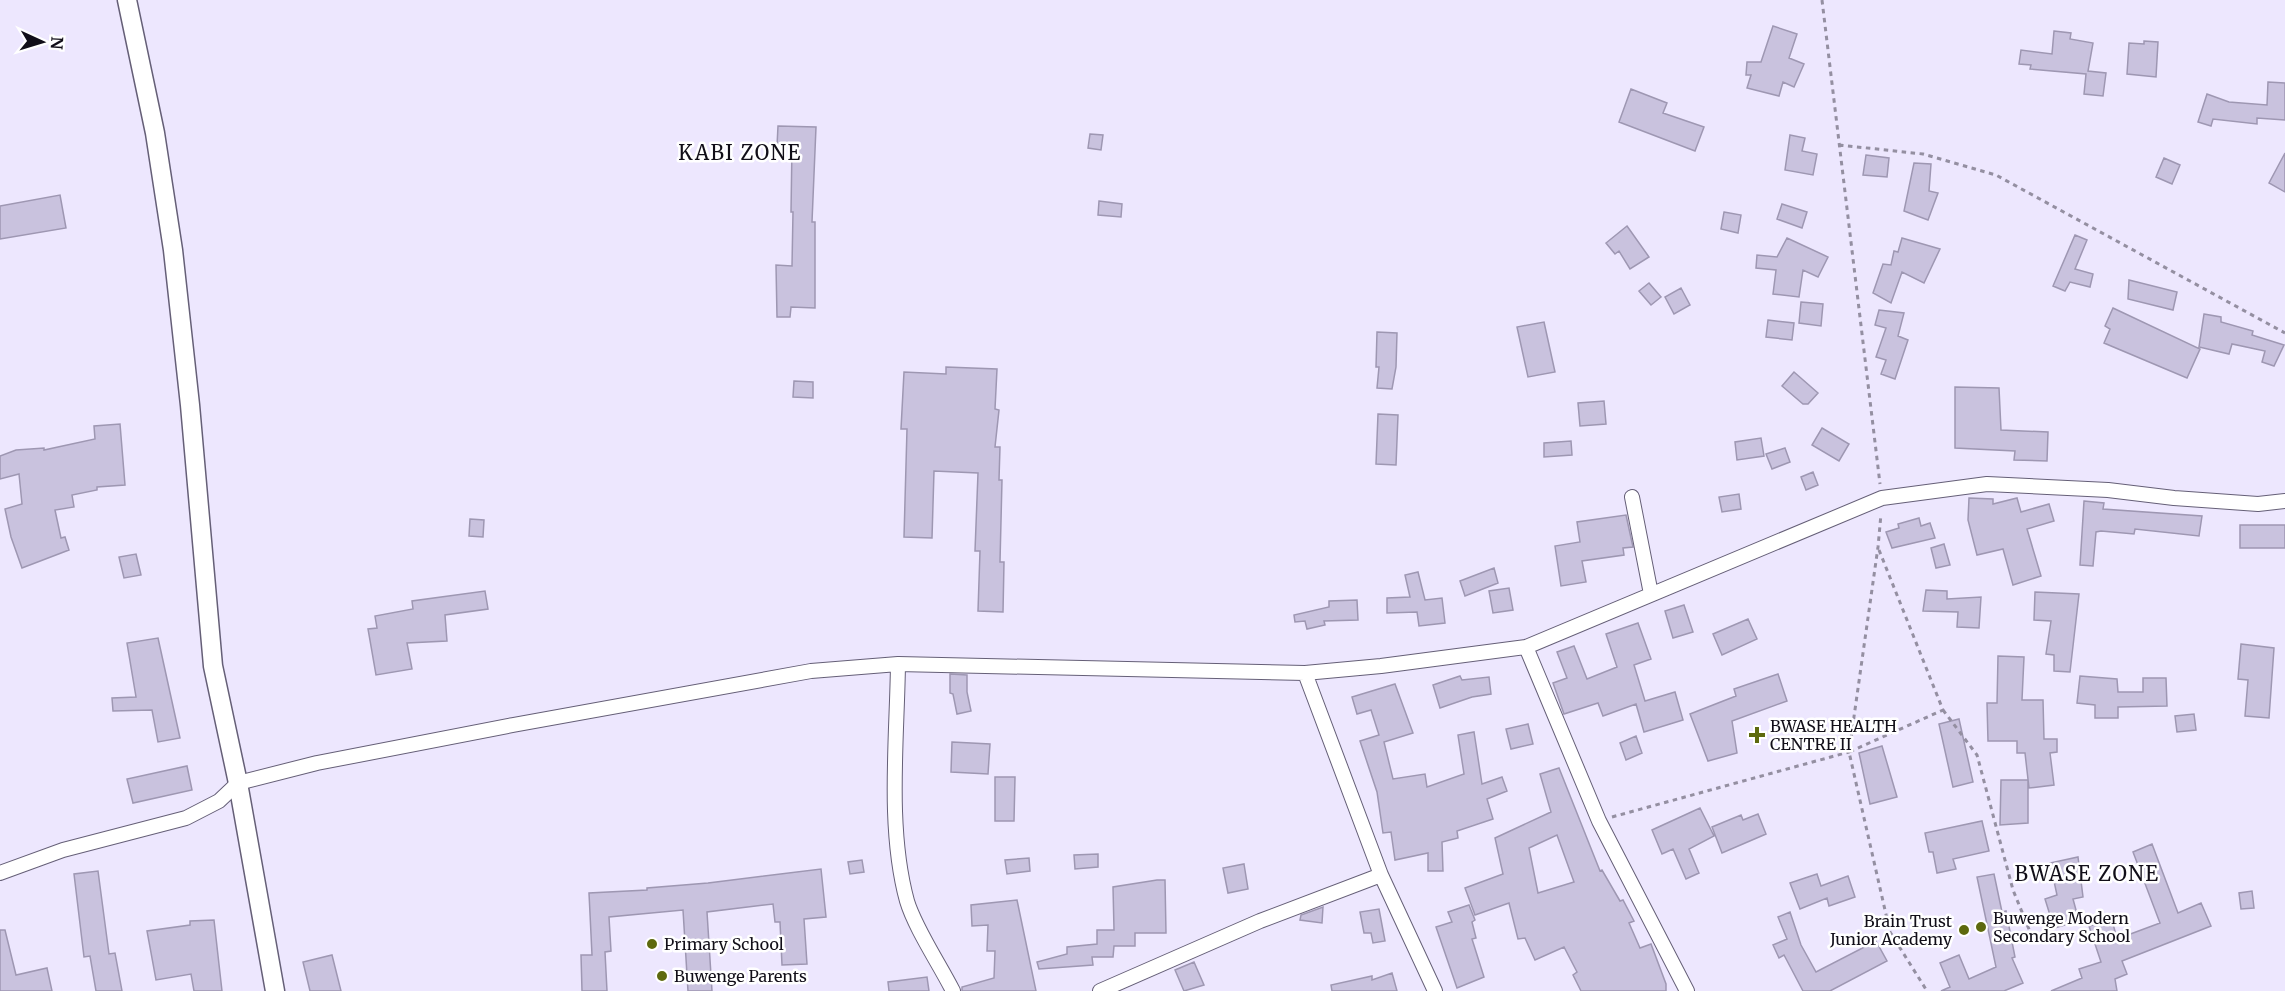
<svg xmlns="http://www.w3.org/2000/svg" width="2285" height="991" font-family="Merriweather,serif">
<style>
.building{fill:#c9c2de;stroke:#9e97b2;stroke-width:1.5;fill-rule:evenodd}
.lines{fill:none;stroke-linecap:round;stroke-linejoin:round}
.street-casing{stroke:#655f77;stroke-width:16}
.secondary-casing{stroke:#655f77;stroke-width:21}
.path{stroke:#948fa1;stroke-width:3;stroke-dasharray:4.5 4.5;stroke-linecap:butt}
.street{stroke:#fff;stroke-width:14}
.secondary{stroke:#fff;stroke-width:18}
.poi-dot{fill:#5d690e;stroke:#fff;stroke-width:2}
.labels{text-anchor:middle;stroke-width:5;stroke-linejoin:round;paint-order:stroke}
.poi-label{font-size:16px;fill:#110e18;stroke:#fff;text-anchor:start}
.quarter-label{font-size:20px;letter-spacing:1.5px;fill:#110e18;stroke:#fff}
</style>
<rect width="100%" height="100%" fill="#ede7fe"/>
<path class="building" d="M 1773,26 L 1797,34 L 1789,58 L 1804,64 L 1794,87 L 1783,82 L 1779,96 L 1747,88 L 1751,75 L 1746,75 L 1747,62 L 1761,62 Z
M 2054,31 L 2071,33 L 2070,39 L 2093,43 L 2088,71 L 2106,73 L 2103,96 L 2084,94 L 2086,74 L 2030,69 L 2031,65 L 2019,64 L 2021,50 L 2052,54 Z
M 2144,41 L 2158,42 L 2156,77 L 2127,74 L 2129,43 L 2144,44 Z
M 2268,82 L 2285,83 L 2285,120 L 2257,118 L 2257,124 L 2213,119 L 2211,126 L 2198,122 L 2207,94 L 2229,102 L 2267,105 Z
M 1631,89 L 1667,103 L 1663,113 L 1704,127 L 1695,151 L 1619,122 Z
M 778,126 L 816,127 L 812,222 L 815,222 L 815,308 L 791,307 L 790,317 L 777,317 L 776,265 L 792,266 L 793,212 L 791,212 L 792,146 L 777,146 Z
M 1090,134 L 1103,135 L 1101,150 L 1088,148 Z
M 1790,135 L 1805,138 L 1802,151 L 1817,154 L 1813,175 L 1785,170 Z
M 2285,153 L 2285,192 L 2269,183 Z
M 1866,155 L 1889,158 L 1887,177 L 1863,175 Z
M 2164,158 L 2180,165 L 2172,184 L 2156,177 Z
M 1914,163 L 1931,164 L 1929,191 L 1938,193 L 1928,220 L 1904,211 Z
M 60,195 L 66,228 L 0,239 L 0,206 Z
M 1099,201 L 1122,204 L 1121,217 L 1098,215 Z
M 1782,204 L 1807,212 L 1802,228 L 1777,219 Z
M 1724,212 L 1741,215 L 1738,233 L 1721,229 Z
M 1627,226 L 1649,257 L 1630,269 L 1619,251 L 1615,254 L 1606,243 Z
M 2075,235 L 2087,240 L 2075,269 L 2093,274 L 2090,287 L 2070,282 L 2065,291 L 2053,286 Z
M 1787,238 L 1828,257 L 1818,277 L 1803,270 L 1799,297 L 1773,294 L 1776,270 L 1756,268 L 1757,255 L 1777,257 Z
M 1902,238 L 1940,249 L 1924,283 L 1902,272 L 1891,303 L 1873,293 L 1883,264 L 1891,265 L 1894,251 L 1898,252 Z
M 2129,280 L 2177,292 L 2173,310 L 2128,299 Z
M 1649,283 L 1661,297 L 1651,305 L 1639,291 Z
M 1681,288 L 1690,305 L 1674,314 L 1665,297 Z
M 1801,302 L 1823,304 L 1821,326 L 1799,323 Z
M 2113,308 L 2200,349 L 2187,378 L 2104,343 L 2110,329 L 2105,326 Z
M 1879,310 L 1904,313 L 1898,336 L 1908,340 L 1895,379 L 1881,374 L 1886,360 L 1876,357 L 1886,328 L 1875,325 Z
M 2204,314 L 2221,317 L 2221,322 L 2253,331 L 2252,335 L 2284,345 L 2274,366 L 2262,362 L 2265,351 L 2232,344 L 2229,354 L 2199,347 Z
M 1768,320 L 1794,323 L 1792,340 L 1766,337 Z
M 1544,322 L 1555,372 L 1528,377 L 1517,327 Z
M 1377,332 L 1397,333 L 1396,367 L 1392,389 L 1377,388 L 1379,367 L 1376,367 Z
M 946,367 L 997,369 L 995,409 L 999,410 L 995,447 L 1000,447 L 999,480 L 1002,480 L 1000,562 L 1004,562 L 1003,612 L 978,611 L 980,551 L 975,551 L 978,473 L 934,471 L 932,538 L 904,537 L 907,429 L 901,429 L 904,372 L 946,374 Z
M 1794,372 L 1818,393 L 1808,404 L 1803,404 L 1782,386 Z
M 794,381 L 813,382 L 813,398 L 793,397 Z
M 1955,387 L 1999,388 L 2001,430 L 2048,432 L 2047,461 L 2014,460 L 2015,451 L 1955,448 Z
M 1604,401 L 1606,424 L 1580,426 L 1578,403 Z
M 1378,414 L 1398,415 L 1396,465 L 1376,464 Z
M 120,424 L 125,485 L 97,487 L 97,490 L 72,495 L 74,507 L 55,510 L 61,538 L 65,537 L 69,550 L 22,568 L 11,537 L 5,509 L 22,504 L 19,474 L 0,479 L 0,456 L 16,450 L 44,448 L 44,450 L 95,439 L 94,426 Z
M 1822,428 L 1849,444 L 1839,461 L 1812,445 Z
M 1761,438 L 1764,456 L 1737,460 L 1735,442 Z
M 1571,441 L 1572,455 L 1544,457 L 1544,443 Z
M 1785,448 L 1790,462 L 1772,469 L 1766,454 Z
M 1813,472 L 1818,485 L 1806,490 L 1801,477 Z
M 1739,494 L 1741,509 L 1722,512 L 1719,497 Z
M 1969,498 L 1993,499 L 1993,504 L 2017,498 L 2021,512 L 2049,504 L 2054,521 L 2027,529 L 2041,576 L 2013,585 L 2003,549 L 1977,555 L 1968,520 Z
M 2084,501 L 2104,503 L 2103,509 L 2202,516 L 2199,536 L 2135,529 L 2134,534 L 2101,531 L 2096,532 L 2093,566 L 2080,565 Z
M 1626,515 L 1633,547 L 1623,548 L 1624,555 L 1582,561 L 1586,582 L 1561,586 L 1555,546 L 1580,542 L 1577,522 Z
M 1919,518 L 1921,526 L 1930,523 L 1935,538 L 1892,548 L 1886,532 L 1899,528 L 1898,524 Z
M 470,519 L 484,520 L 483,537 L 469,536 Z
M 2240,525 L 2285,525 L 2285,548 L 2240,548 Z
M 1944,544 L 1950,565 L 1936,568 L 1931,548 Z
M 136,554 L 141,575 L 124,578 L 119,557 Z
M 1494,568 L 1498,583 L 1465,596 L 1460,581 Z
M 1418,572 L 1425,600 L 1442,598 L 1445,623 L 1419,626 L 1417,612 L 1387,613 L 1387,598 L 1410,597 L 1405,575 Z
M 1509,588 L 1513,610 L 1493,613 L 1489,591 Z
M 1926,590 L 1947,591 L 1947,599 L 1981,597 L 1979,628 L 1957,627 L 1958,612 L 1923,611 Z
M 485,591 L 488,609 L 445,615 L 447,641 L 407,643 L 412,669 L 376,675 L 368,629 L 377,628 L 375,616 L 413,609 L 412,601 Z
M 2035,592 L 2079,594 L 2070,672 L 2054,671 L 2054,655 L 2046,654 L 2051,621 L 2034,620 Z
M 1357,600 L 1358,620 L 1324,621 L 1325,625 L 1307,629 L 1305,621 L 1295,622 L 1294,615 L 1329,607 L 1329,601 Z
M 1684,605 L 1693,632 L 1673,638 L 1665,611 Z
M 1748,619 L 1757,639 L 1722,655 L 1713,634 Z
M 1638,623 L 1651,659 L 1634,665 L 1645,701 L 1675,692 L 1683,720 L 1644,732 L 1636,704 L 1603,716 L 1598,703 L 1564,714 L 1553,683 L 1567,678 L 1557,652 L 1574,646 L 1587,679 L 1617,667 L 1606,634 Z
M 158,638 L 180,738 L 158,742 L 152,710 L 113,711 L 112,698 L 136,697 L 127,643 Z
M 2241,644 L 2274,648 L 2269,718 L 2245,716 L 2248,680 L 2238,679 Z
M 1998,656 L 2024,657 L 2022,700 L 2043,700 L 2044,739 L 2057,739 L 2057,752 L 2050,753 L 2054,785 L 2029,788 L 2025,753 L 2017,753 L 2017,741 L 1988,741 L 1987,703 L 1997,703 Z
M 950,674 L 967,675 L 967,692 L 971,711 L 957,714 L 953,694 L 950,693 Z
M 1778,674 L 1787,701 L 1732,721 L 1737,753 L 1708,761 L 1690,714 L 1736,696 L 1734,689 Z
M 1460,676 L 1462,680 L 1489,677 L 1491,694 L 1472,697 L 1440,708 L 1433,685 Z
M 2080,676 L 2117,679 L 2118,692 L 2143,692 L 2143,678 L 2166,678 L 2167,706 L 2118,707 L 2118,718 L 2095,718 L 2095,705 L 2077,703 Z
M 1395,684 L 1413,733 L 1384,742 L 1393,779 L 1425,774 L 1427,787 L 1464,774 L 1458,735 L 1474,732 L 1482,784 L 1502,777 L 1507,791 L 1487,799 L 1493,819 L 1457,831 L 1458,838 L 1442,842 L 1443,871 L 1428,871 L 1428,853 L 1395,860 L 1391,832 L 1383,833 L 1377,792 L 1360,741 L 1379,735 L 1371,710 L 1357,714 L 1352,697 Z
M 2194,714 L 2196,730 L 2177,732 L 2175,716 Z
M 1959,719 L 1973,782 L 1953,787 L 1939,724 Z
M 1528,724 L 1533,744 L 1511,749 L 1506,729 Z
M 1636,736 L 1642,753 L 1626,760 L 1620,743 Z
M 952,742 L 990,744 L 988,774 L 951,772 Z
M 1882,746 L 1897,797 L 1870,804 L 1859,753 Z
M 187,766 L 192,790 L 133,803 L 127,779 Z
M 1559,768 L 1600,871 L 1602,870 L 1620,901 L 1623,900 L 1634,921 L 1629,923 L 1640,948 L 1651,944 L 1666,984 L 1666,991 L 1581,991 L 1573,975 L 1577,972 L 1564,947 L 1535,960 L 1525,938 L 1518,939 L 1509,903 L 1475,915 L 1465,888 L 1503,874 L 1495,838 L 1551,812 L 1540,774 ZM 1557,835 L 1574,882 L 1538,893 L 1529,848 Z
M 995,777 L 1015,777 L 1014,821 L 995,821 Z
M 2001,780 L 2028,780 L 2028,823 L 2000,825 Z
M 1700,808 L 1714,836 L 1689,849 L 1699,873 L 1686,879 L 1673,849 L 1662,854 L 1652,830 Z
M 1758,814 L 1766,834 L 1722,853 L 1712,827 L 1741,815 L 1743,820 Z
M 1982,821 L 1989,851 L 1953,859 L 1956,869 L 1937,873 L 1933,852 L 1929,852 L 1925,833 Z
M 2152,844 L 2178,913 L 2201,903 L 2211,926 L 2122,961 L 2127,974 L 2115,979 L 2117,991 L 2051,991 L 2082,978 L 2079,969 L 2101,962 L 2089,926 L 2112,920 L 2117,939 L 2160,923 L 2133,852 Z
M 1098,854 L 1098,867 L 1075,869 L 1074,855 Z
M 2078,857 L 2083,897 L 2073,899 L 2079,921 L 2054,928 L 2045,899 L 2057,895 L 2050,863 Z
M 1029,858 L 1030,871 L 1007,874 L 1005,860 Z
M 862,860 L 864,872 L 850,874 L 848,862 Z
M 1244,864 L 1248,889 L 1228,893 L 1223,868 Z
M 821,869 L 826,917 L 804,919 L 807,964 L 782,965 L 780,922 L 775,922 L 773,904 L 707,912 L 712,991 L 688,991 L 683,910 L 609,917 L 611,951 L 605,952 L 607,991 L 582,991 L 581,955 L 592,955 L 589,893 L 647,890 L 647,888 L 708,883 Z
M 98,871 L 109,954 L 115,953 L 122,991 L 96,991 L 90,956 L 84,957 L 74,874 Z
M 1817,874 L 1821,886 L 1848,876 L 1855,897 L 1829,906 L 1827,898 L 1800,909 L 1790,883 Z
M 1994,874 L 2002,912 L 2006,911 L 2015,957 L 2012,958 L 2023,983 L 2004,991 L 1941,991 L 1950,987 L 1940,963 L 1959,955 L 1969,979 L 1996,967 L 1977,877 Z
M 1157,880 L 1165,880 L 1166,933 L 1135,933 L 1135,946 L 1114,946 L 1113,957 L 1092,957 L 1093,965 L 1039,969 L 1037,962 L 1067,954 L 1067,947 L 1097,944 L 1097,930 L 1114,930 L 1113,887 Z
M 2252,891 L 2254,908 L 2241,909 L 2239,893 Z
M 1017,900 L 1036,991 L 962,991 L 962,987 L 994,978 L 995,951 L 987,951 L 988,925 L 972,926 L 971,905 Z
M 1469,905 L 1475,920 L 1472,922 L 1476,938 L 1472,939 L 1484,977 L 1457,988 L 1436,927 L 1452,922 L 1448,912 Z
M 1323,907 L 1322,923 L 1300,920 L 1301,915 Z
M 1379,909 L 1385,941 L 1373,943 L 1371,933 L 1364,933 L 1360,912 Z
M 1790,912 L 1801,945 L 1816,972 L 1876,941 L 1887,961 L 1830,991 L 1803,991 L 1784,955 L 1779,958 L 1773,945 L 1787,939 L 1778,917 Z
M 214,920 L 222,991 L 194,991 L 191,974 L 156,980 L 147,931 L 190,925 L 190,921 Z
M 0,930 L 5,930 L 16,975 L 47,968 L 52,991 L 0,991 Z
M 332,955 L 341,991 L 310,991 L 303,962 Z
M 1194,962 L 1204,985 L 1184,991 L 1175,970 Z
M 1392,973 L 1397,991 L 1332,991 L 1331,985 L 1372,976 L 1372,980 Z
M 927,977 L 929,991 L 889,991 L 888,982 Z"/>
<g class="lines">
<g class="street-casing">
<path id="street" d="M 1632,497 L 1651,594
M 1526,647 L 1599,821 L 1687,991
M 898,664 C 897,740 887,828 907,901 C 915,928 940,965 953,991
M 1305,673 L 1381,875 L 1435,991
M 0,873 L 63,850 L 186,818 L 219,801 L 238,783 L 317,763 L 513,725 L 811,671 L 898,664 L 1305,673 L 1381,666 L 1526,647 L 1882,498 L 1987,484 L 2108,490 L 2174,498 L 2258,504 L 2285,501
M 1100,991 L 1260,921 L 1381,875"/>
</g>
<g class="secondary-casing">
<path id="secondary" d="M 127,0 L 155,133 L 173,250 L 190,405 L 213,666 L 238,783 L 275,991"/>
</g>
<path class="path" d="M 1822,0 L 1880,484
M 1839,145 L 1923,154 L 1996,175 L 2285,333
M 1879,550 L 1943,710 L 1849,752 L 1890,932 L 1927,991
M 1943,710 L 1977,755 L 2013,890 L 2033,939
M 1612,817 L 1849,752 L 1878,547 L 1881,514"/>
<use href="#street" class="street"/>
<use href="#secondary" class="secondary"/>
</g>
<g class="poi-dot">
<path d="M1754 726h6v6h6v6h-6v6h-6v-6h-6v-6h6z"/>
<circle cx="1981" cy="927" r="6"/>
<circle cx="1964" cy="930" r="6"/>
<circle cx="652" cy="944" r="6"/>
<circle cx="662" cy="976" r="6"/>
</g>
<g class="labels">
<g class="poi-label">
<text x="1770" y="732">BWASE HEALTH<tspan x="1770" dy="18">CENTRE II</tspan></text>
<text x="1993" y="924">Buwenge Modern<tspan x="1993" dy="18">Secondary School</tspan></text>
<text x="1952" y="927" text-anchor="end">Brain Trust<tspan x="1952" dy="18">Junior Academy</tspan></text>
<text x="664" y="950">Primary School</text>
<text x="674" y="982">Buwenge Parents</text>
</g>
<g class="quarter-label">
<text x="740" y="160">KABI ZONE</text>
<text x="2087" y="881">BWASE ZONE</text>
</g>
</g>
<g transform="translate(42 42) rotate(94)" stroke="#ffffff" stroke-width="4.5" paint-order="stroke">
<path d="M0-4.5L10 22L0 15L-10 22Z" fill="#110e18"/>
<text y="-9" font-size="16" font-weight="bold" text-anchor="middle" fill="#110e18">N</text>
</g>
</svg>
